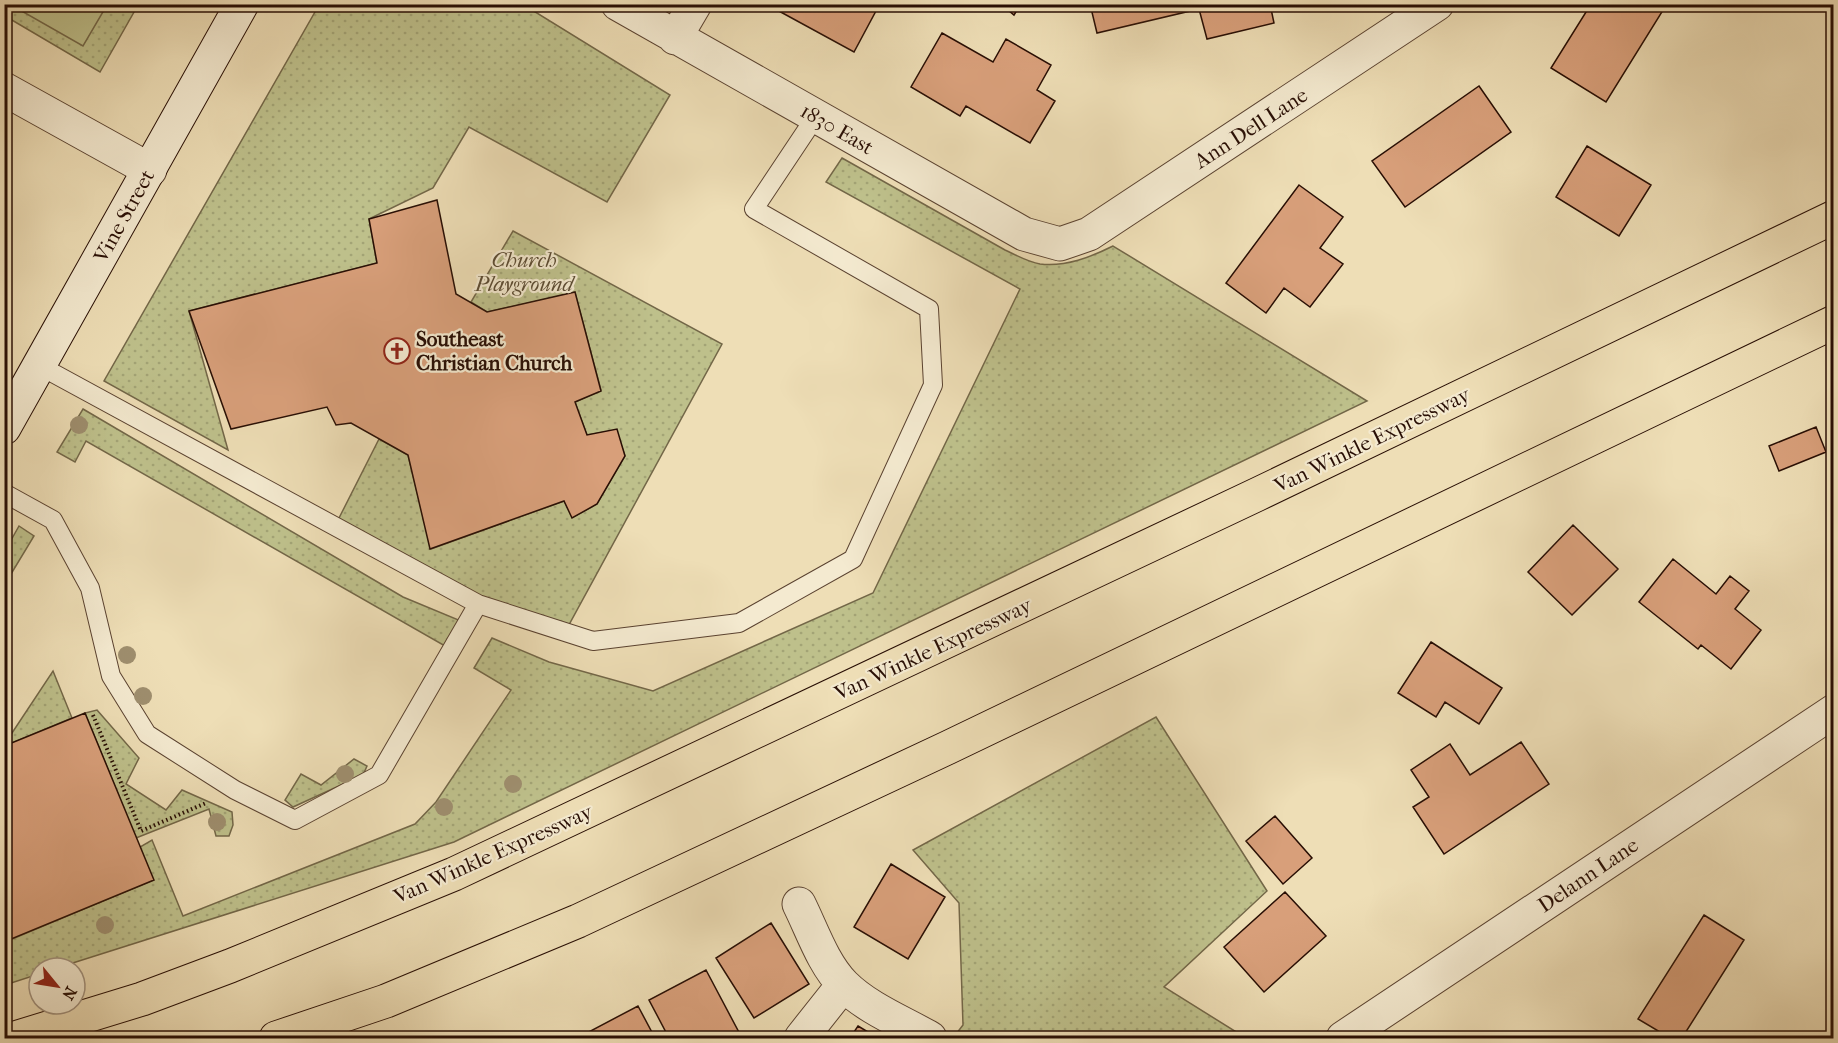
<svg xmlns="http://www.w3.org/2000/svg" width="1838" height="1043" font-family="'IM FELL French Canon',serif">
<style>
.green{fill:url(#green-dots);stroke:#736748;stroke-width:1.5}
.pitch{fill:#bec08b;stroke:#736748;stroke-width:1.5}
.building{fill:#d89f7a;stroke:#280e04;stroke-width:1.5}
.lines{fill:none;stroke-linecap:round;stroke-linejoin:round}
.lane-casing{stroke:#5a4230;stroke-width:20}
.street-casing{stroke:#5a4230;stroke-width:35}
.secondary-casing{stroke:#280e04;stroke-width:35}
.primary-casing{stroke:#280e04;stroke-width:35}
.path{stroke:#280e04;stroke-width:4;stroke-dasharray:1.5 3;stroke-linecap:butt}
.lane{stroke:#f4ead0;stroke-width:18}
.street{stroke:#f4ead0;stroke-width:33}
.secondary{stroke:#f4ead0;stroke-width:33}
.primary{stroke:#eedeb6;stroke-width:33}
.tree{fill:#9e8e6e}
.labels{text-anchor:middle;stroke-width:4.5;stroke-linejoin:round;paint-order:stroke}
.street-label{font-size:21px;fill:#280e04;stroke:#f4ead0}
.park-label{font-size:21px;font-style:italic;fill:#5c4c33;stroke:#f4ead0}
.poi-label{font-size:21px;font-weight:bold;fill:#280e04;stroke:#f4ead0;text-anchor:start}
</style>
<defs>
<pattern id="green-dots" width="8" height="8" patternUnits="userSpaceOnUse" patternTransform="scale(1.5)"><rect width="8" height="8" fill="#bec08b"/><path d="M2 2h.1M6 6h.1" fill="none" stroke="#a3a476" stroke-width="1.8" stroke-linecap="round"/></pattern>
</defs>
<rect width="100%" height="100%" fill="#eedeb6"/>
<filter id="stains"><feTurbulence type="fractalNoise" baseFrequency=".00333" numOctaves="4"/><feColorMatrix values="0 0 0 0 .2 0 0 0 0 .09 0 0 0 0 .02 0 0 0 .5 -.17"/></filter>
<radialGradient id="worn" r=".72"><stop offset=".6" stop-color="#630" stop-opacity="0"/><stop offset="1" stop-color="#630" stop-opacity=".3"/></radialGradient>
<path class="green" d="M 5,5 L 138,5 L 100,72 L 5,16 Z
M 319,5 L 524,5 L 670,95 L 607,202 L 469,127 L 433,188 L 369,219 L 377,263 L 189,311 L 228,450 L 104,381 Z
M 842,158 L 1005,250 C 1016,255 1028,262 1040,264 C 1066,267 1091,257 1113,246 L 1367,401 L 454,842 L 57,968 L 39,968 L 39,974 L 5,985 L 5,942 L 153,880 L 140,847 L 152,840 L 183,916 L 415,824 L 436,802 L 511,690 L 474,668 L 492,638 L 549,662 L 653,691 L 873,593 L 1020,289 L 826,182 Z
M 513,231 L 722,344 L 565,632 L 478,604 L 337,522 L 379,439 L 408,455 L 431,549 L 564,501 L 573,517 L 597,504 L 625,456 L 616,430 L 587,435 L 575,402 L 601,390 L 575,293 L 487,312 L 471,302 Z
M 83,409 L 403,597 L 461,621 L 445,646 L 86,441 L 75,462 L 57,452 Z
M 19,526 L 34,536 L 5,584 L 5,551 Z
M 53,671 L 72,718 L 5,746 L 4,730 L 12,733 Z
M 97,710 L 139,758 L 126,784 L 166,810 L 182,790 L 232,812 L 233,825 L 229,836 L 216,836 L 209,809 L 136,838 L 85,713 Z
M 1156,717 L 1267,891 L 1164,987 L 1246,1038 L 953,1038 L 963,1025 L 959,903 L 913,850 Z
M 354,759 L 367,766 L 363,775 L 293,807 L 285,800 L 301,774 L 321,785 Z"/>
<path class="pitch" d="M 11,5 L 107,5 L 83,46 Z"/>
<path class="building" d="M 766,4 L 868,4 L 877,9 L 854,52 Z
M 1001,4 L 1021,4 L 1014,15 Z
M 1090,4 L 1270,4 L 1274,23 L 1207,39 L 1199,9 L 1097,33 Z
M 1591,4 L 1661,4 L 1665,7 L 1606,102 L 1551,68 Z
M 942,33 L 993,62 L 1006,39 L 1051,65 L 1037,90 L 1055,101 L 1030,143 L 966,106 L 960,116 L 911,87 Z
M 1479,86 L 1511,132 L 1405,207 L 1372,161 Z
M 1587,146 L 1651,185 L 1619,236 L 1556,197 Z
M 1299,185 L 1343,217 L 1320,248 L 1343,264 L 1310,307 L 1284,288 L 1266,313 L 1226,283 Z
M 437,200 L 456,294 L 487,312 L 575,292 L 601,391 L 575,402 L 587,435 L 617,429 L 625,456 L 597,504 L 572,518 L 564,501 L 430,549 L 408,455 L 351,423 L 336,425 L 327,407 L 231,429 L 189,311 L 377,263 L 369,219 Z
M 1816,427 L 1826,452 L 1779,471 L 1769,446 Z
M 1573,525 L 1618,569 L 1572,615 L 1528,572 Z
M 1673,559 L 1716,594 L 1730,576 L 1749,591 L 1735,609 L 1761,630 L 1731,669 L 1701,645 L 1698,649 L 1639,602 Z
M 1431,642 L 1502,688 L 1479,724 L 1445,702 L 1436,717 L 1398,693 Z
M 85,713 L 154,880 L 4,942 L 4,746 Z
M 1521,742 L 1549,784 L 1444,854 L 1413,807 L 1429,797 L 1411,770 L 1450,744 L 1470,775 Z
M 1275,816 L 1312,858 L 1283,884 L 1246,841 Z
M 891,864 L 945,897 L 908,959 L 854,927 Z
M 1285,892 L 1326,936 L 1264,992 L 1224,947 Z
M 1704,915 L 1744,940 L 1682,1038 L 1670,1038 L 1638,1019 Z
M 771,923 L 809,984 L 754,1018 L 716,958 Z
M 706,970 L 742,1038 L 669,1038 L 649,1000 Z
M 638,1006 L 655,1038 L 582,1038 L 581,1036 Z
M 858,1026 L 878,1038 L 850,1038 Z"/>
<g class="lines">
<g class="lane-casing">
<path id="lane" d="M 40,366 L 478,604 L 593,641 L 739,623 L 853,559 L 933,385 L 929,309 L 754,209 L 816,116
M 4,493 L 53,520 L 90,588 L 111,676 L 147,734 L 235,790 L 295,820 L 379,775 L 478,604"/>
</g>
<g class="street-casing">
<path id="street" d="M 618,4 L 1024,234 L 1060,244 L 1089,234 L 1437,4
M 675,38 L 695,4
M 4,89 L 150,170
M 799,904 C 812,930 823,964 844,985 C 867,1008 902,1022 930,1038
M 801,1038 L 843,985
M 1343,1038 L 1834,711"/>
</g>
<g class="secondary-casing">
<path id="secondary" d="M 4,428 L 242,4"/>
</g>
<g class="primary-casing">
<path id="primary" d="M 15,1038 L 142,999 L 230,966 L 454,874 L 1256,495 L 1834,217
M 276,1038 L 386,1001 L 578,921 L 947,748 L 1834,322"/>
</g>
<path class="path" d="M 93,715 L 141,831 L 206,803"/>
<use href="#lane" class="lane"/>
<use href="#street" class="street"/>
<use href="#secondary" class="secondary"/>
<use href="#primary" class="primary"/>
</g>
<g class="tree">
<circle cx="79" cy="425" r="9"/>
<circle cx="127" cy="655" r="9"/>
<circle cx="143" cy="696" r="9"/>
<circle cx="345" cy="774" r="9"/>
<circle cx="513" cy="784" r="9"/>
<circle cx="444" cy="807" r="9"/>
<circle cx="217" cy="822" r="9"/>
<circle cx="105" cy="925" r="9"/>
</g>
<defs>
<g id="church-ring" transform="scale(1.35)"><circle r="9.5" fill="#f4ead0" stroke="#8f2418" stroke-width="1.5"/><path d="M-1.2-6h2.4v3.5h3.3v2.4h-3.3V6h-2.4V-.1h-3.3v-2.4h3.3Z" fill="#8f2418"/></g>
</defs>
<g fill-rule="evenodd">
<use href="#church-ring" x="397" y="351"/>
</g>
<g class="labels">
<g class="street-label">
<text transform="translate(1251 128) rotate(-33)" y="7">Ann Dell Lane</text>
<text transform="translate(837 129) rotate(30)" y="7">1830 East</text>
<text transform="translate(124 216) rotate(-61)" y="7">Vine Street</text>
<text transform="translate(1372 440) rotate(-26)" y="7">Van Winkle Expressway</text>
<text transform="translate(933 649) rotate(-25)" y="7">Van Winkle Expressway</text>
<text transform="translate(493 854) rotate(-24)" y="7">Van Winkle Expressway</text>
<text transform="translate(1588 875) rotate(-34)" y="7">Delann Lane</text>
</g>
<g class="park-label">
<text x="524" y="267">Church<tspan x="524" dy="24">Playground</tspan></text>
</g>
<g class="poi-label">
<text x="416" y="346">Southeast<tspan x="416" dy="24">Christian Church</tspan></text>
</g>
</g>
<rect width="1838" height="1043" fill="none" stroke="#eedeb6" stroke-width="24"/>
<rect x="6" y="6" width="1826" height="1031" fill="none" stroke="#280e04" stroke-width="3"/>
<rect x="12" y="12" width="1814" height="1019" fill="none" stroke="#280e04" stroke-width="1.5"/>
<g transform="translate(57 986) rotate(120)"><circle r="28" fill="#f4ead0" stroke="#a2927e" stroke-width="1.5"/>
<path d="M0-4.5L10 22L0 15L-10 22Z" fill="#8f2418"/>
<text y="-9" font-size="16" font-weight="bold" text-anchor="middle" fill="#280e04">N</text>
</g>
<rect width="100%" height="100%" filter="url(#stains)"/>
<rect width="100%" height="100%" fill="url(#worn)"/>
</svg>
